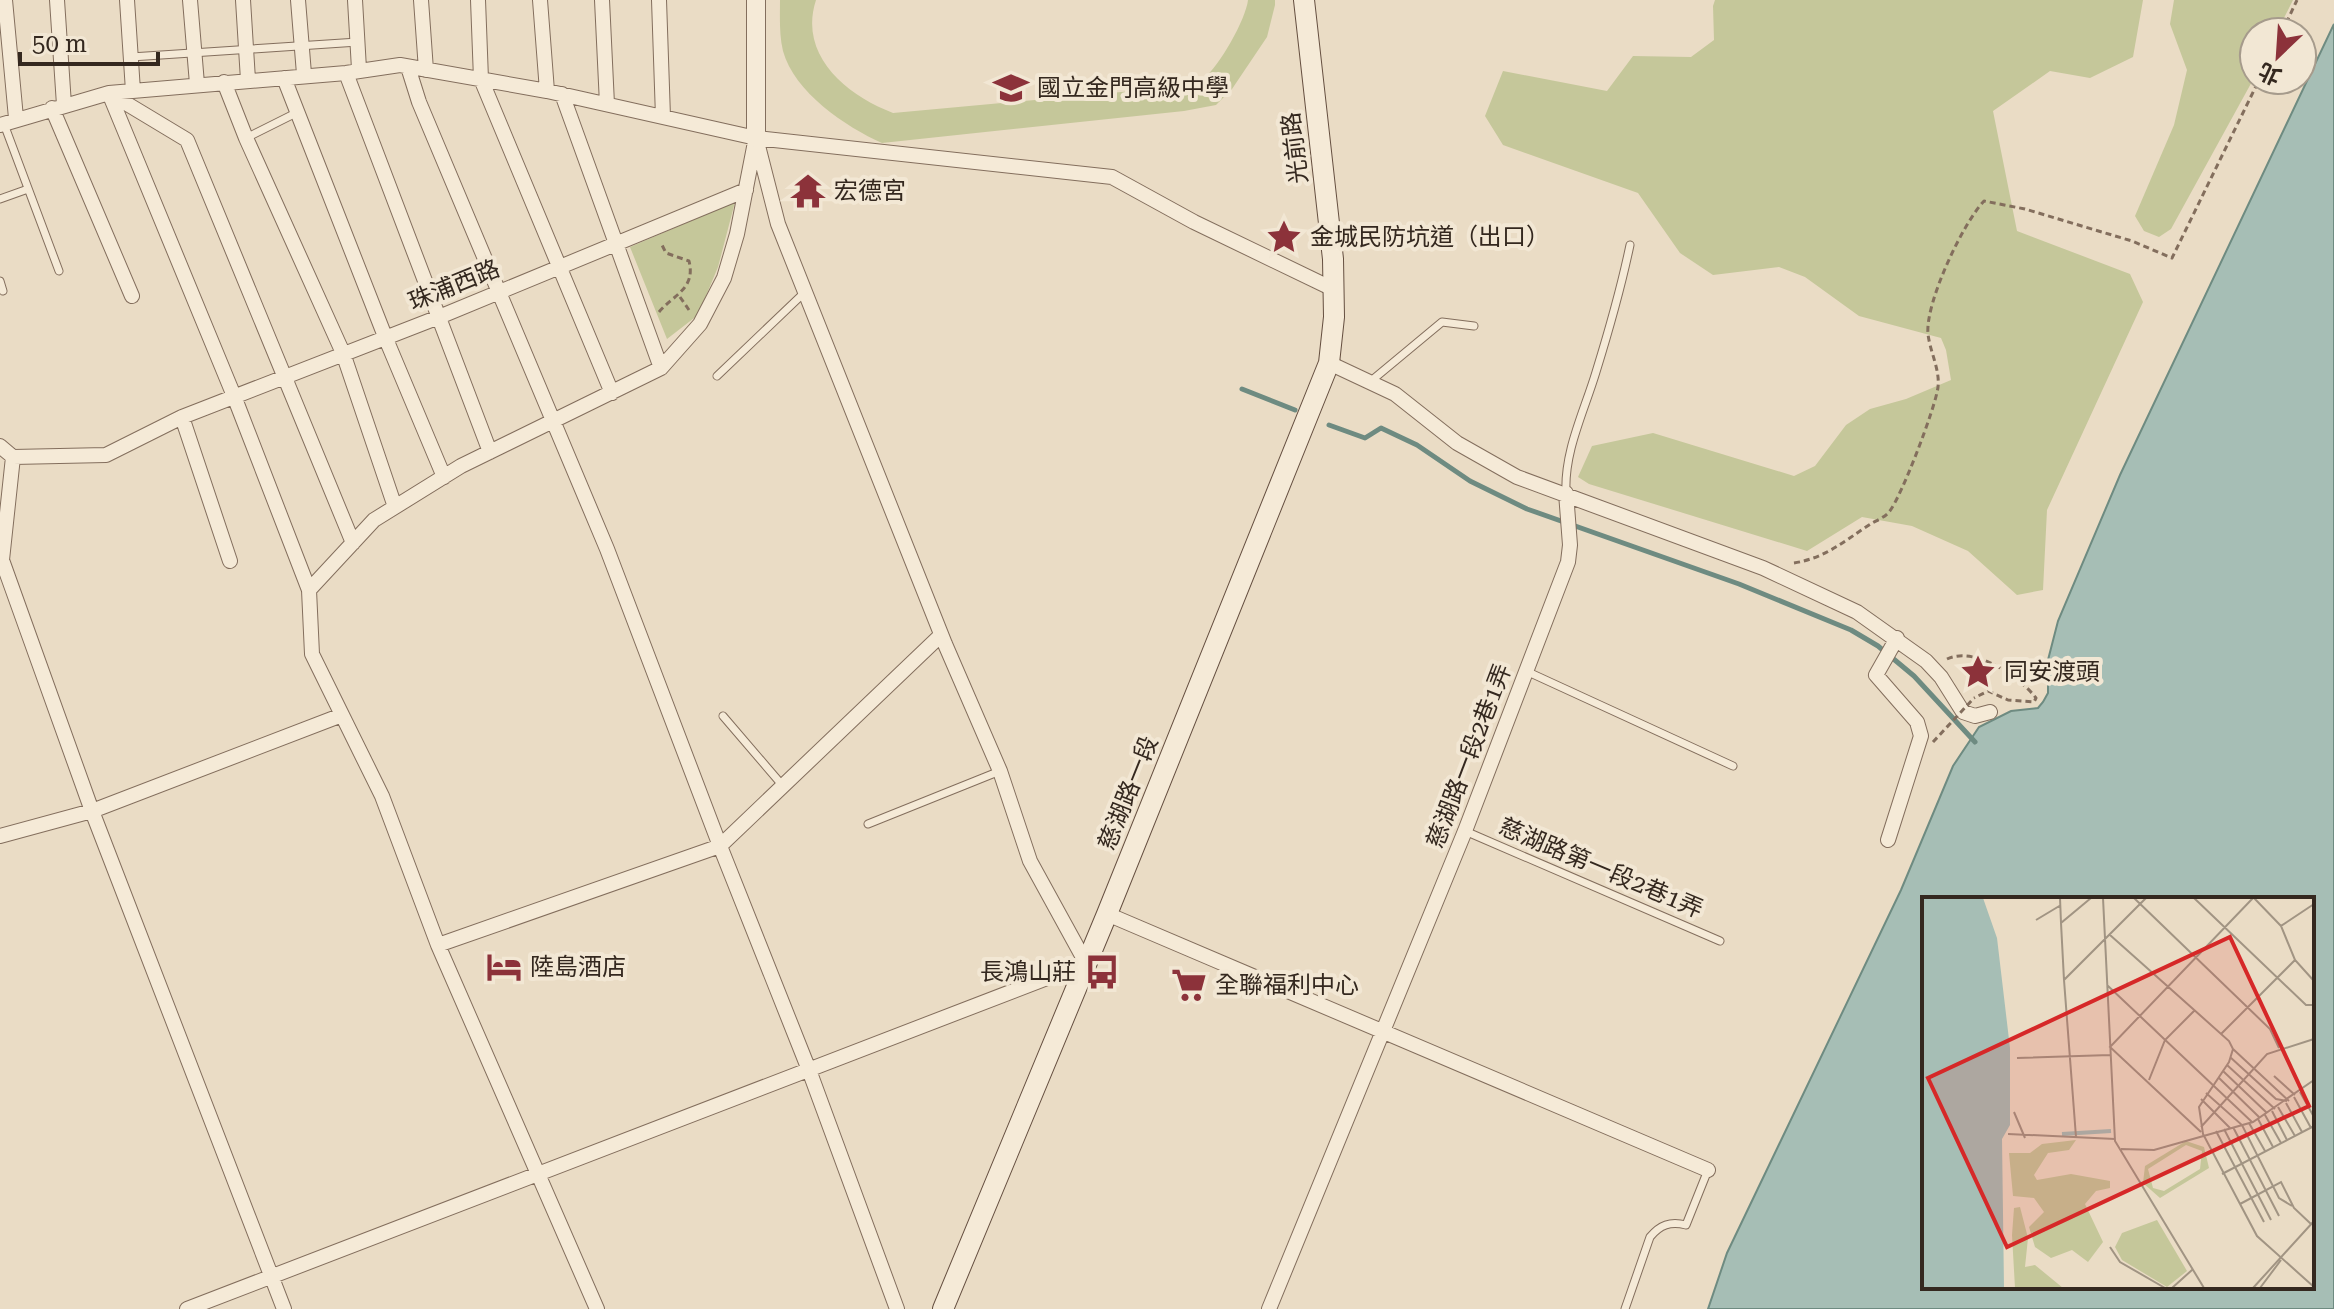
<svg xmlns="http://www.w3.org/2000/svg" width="2334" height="1309" font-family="'Roboto Serif','Noto Sans TC',serif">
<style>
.green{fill:#c5c79a}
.water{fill:#a6beb5;stroke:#6e8b81;stroke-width:2;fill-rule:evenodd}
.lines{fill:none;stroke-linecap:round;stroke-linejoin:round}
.stream{stroke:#6e8b81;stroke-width:5}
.service-casing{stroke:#836e5d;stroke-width:9}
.minor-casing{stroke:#836e5d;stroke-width:16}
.tertiary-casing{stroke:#836e5d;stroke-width:20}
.secondary-casing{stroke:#654f40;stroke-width:22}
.path{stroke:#836e5d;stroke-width:3;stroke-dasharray:6 4;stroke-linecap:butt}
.service{stroke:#f5ead7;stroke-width:7}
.minor{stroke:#f5ead7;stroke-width:14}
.tertiary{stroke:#f5ead7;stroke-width:18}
.secondary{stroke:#f5ead7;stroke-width:20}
.path-bridge{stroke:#836e5d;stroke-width:3;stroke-dasharray:6 4;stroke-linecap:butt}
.labels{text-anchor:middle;stroke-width:8;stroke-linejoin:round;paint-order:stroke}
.poi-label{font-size:24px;fill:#34281f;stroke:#f2e7d4;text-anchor:start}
.street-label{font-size:24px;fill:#34281f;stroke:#f2e7d4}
.inset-river{fill:none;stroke:#a6beb5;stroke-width:4}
.inset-road{fill:none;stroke:#a19483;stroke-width:2}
.view{fill:#d62828;fill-opacity:0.15;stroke:#d62828;stroke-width:4}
.inset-edge{fill:none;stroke:#34281f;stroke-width:4}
</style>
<rect width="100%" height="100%" fill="#eadcc5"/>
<path class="green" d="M 780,0 L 816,0 C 798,55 846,95 893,113 L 1186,86 C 1191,84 1199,82 1204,78 C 1219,67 1246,19 1248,0 L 1275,0 L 1275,5 L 1267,37 L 1232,89 L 1216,105 L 1184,111 L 882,143 C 846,127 794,92 783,51 C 779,35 780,16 780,0 Z
M 1715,0 L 2143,0 L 2133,57 L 2090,78 L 2050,71 L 1993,111 L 2017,231 L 2130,274 L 2143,302 L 2047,510 L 2043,590 L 2017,595 L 1968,551 L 1912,526 L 1862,517 L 1807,551 L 1589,484 L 1578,477 L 1592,446 L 1653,433 L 1794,476 L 1815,466 L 1846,425 L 1870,409 L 1906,399 L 1951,380 L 1946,350 L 1941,338 L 1859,316 L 1805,277 L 1779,267 L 1713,275 L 1680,253 L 1638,193 L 1503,145 L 1485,116 L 1503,71 L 1607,91 L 1633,56 L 1691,57 L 1714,40 L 1713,6 Z
M 2174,0 L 2293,0 L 2277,32 L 2254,32 L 2254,78 L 2171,229 L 2159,237 L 2144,231 L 2135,216 L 2174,125 L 2187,70 L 2170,24 Z
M 735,202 L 718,267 L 698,315 L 667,339 L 630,247 Z"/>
<path class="water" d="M 2334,24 L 2334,1309 L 1708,1309 L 1727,1253 L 1901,890 L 1953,766 L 1979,727 L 2011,711 L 2038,708 L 2043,702 L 2048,693 L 2048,660 L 2058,621 L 2120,475 ZM 1924,899 L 2312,899 L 2312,1287 L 1924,1287 Z"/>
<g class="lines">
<path class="stream" d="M 1242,389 L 1295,410
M 1329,425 L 1365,438 L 1381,428 L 1417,445 L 1470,481 L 1527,509 L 1739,584 L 1851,630 L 1878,646 L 1914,676 L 1975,742"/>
<g class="service-casing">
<path id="service" d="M 131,57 L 358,42
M 4,124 L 59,271
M 246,138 L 298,112
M 0,199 L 28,189
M 0,281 L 3,291
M 717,376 L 805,292
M 1371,381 L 1442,322 L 1474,326
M 1566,493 C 1564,451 1584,412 1596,372 C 1609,330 1621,288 1630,245
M 1526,671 L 1733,766
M 723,716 L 783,786
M 868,824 L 1000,771
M 1465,831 L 1720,941
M 1625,1309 L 1650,1237 C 1660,1225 1670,1221 1686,1225 L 1708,1170"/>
</g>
<g class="minor-casing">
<path id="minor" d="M 5,0 L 16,118
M 57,0 L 64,105
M 127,0 L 133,91
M 190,0 L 197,84
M 243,0 L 248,80
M 298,0 L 304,74
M 355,0 L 359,69
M 421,0 L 426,70
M 478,0 L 481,79 L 612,393
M 540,0 L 547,91
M 602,0 L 607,104
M 659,0 L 663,117
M 408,67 L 419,102 L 607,549 L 720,846 L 809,1070 L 897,1309
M 346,73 L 490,452
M 284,78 L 386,339 L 444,477
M 224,82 L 246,138 L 343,353 L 395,507
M 109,93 L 234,396 L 309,590
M 109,93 L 187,140 L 353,543
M 562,94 L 661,368
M 52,108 L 132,296
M 0,125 L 109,93 L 346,73 L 400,65 L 547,91 L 756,138 L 1112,177 L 1194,222 L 1335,290
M 1329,363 L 1395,394 L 1457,443 L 1517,477 L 1763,568 L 1857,612 L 1926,661 L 1941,677 L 1963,712 L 1975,716 L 1990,712
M 182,417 L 230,561
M 0,446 L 13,457 L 106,455 L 182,417 L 439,317 L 746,190
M 13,457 L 2,560 L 92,811 L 284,1309
M 0,836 L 92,811 L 342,715
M 1888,840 L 1921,736 L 1917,722 L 1876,675 L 1897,638
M 1107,914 L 1708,1170
M 438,945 L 720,846 L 941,635
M 187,1309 L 1086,963 L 1030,861 L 1000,771 L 945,644 L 778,224 L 756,138
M 597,1309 L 438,945 L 382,796 L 312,654 L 309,590 L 374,520 L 461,466 L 661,368 L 700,324 L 724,278 L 737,234 L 755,142
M 1269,1309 L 1465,831 L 1568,562 L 1570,545 L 1566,493"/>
</g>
<g class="tertiary-casing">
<path id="tertiary" d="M 756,0 L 756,138"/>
</g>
<g class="secondary-casing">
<path id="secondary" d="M 943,1309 L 1107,914 L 1329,363 L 1334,317 L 1333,259 L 1304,0"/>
</g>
<path class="path" d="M 2282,32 L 2297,0
M 680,297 L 689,310
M 659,312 C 673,295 696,289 689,261 L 666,253 L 661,243
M 1794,563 C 1825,558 1843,542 1869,525 C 1875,521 1884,518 1889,512 C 1901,498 1936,406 1938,387 C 1940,369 1930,352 1928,334 C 1925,303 1963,223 1984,201 L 2025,209 L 2132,241 L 2172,258 L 2259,80
M 1947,659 C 1975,646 2019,676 2036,698 L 2034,702 L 2008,700 L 1988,691 L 1974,698"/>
<use href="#service" class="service"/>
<use href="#minor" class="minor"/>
<use href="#tertiary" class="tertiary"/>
<use href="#secondary" class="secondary"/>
<path class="path-bridge" d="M 1933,742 L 1974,698"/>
</g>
<defs>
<g id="school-bare" transform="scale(2.76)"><path d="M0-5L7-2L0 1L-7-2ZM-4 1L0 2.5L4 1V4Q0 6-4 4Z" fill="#8c323a" stroke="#f2e7d4" stroke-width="2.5" paint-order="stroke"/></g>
<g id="temple-bare" transform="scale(2.76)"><path d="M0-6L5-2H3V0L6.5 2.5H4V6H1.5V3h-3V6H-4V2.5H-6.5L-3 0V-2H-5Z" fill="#8c323a" stroke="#f2e7d4" stroke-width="2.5" paint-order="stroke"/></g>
<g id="sight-bare" transform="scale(2.76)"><path d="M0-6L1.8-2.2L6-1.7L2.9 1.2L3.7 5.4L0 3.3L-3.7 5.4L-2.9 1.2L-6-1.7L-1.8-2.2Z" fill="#8c323a" stroke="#f2e7d4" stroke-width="2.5" paint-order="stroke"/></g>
<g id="hotel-bare" transform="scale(2.76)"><path d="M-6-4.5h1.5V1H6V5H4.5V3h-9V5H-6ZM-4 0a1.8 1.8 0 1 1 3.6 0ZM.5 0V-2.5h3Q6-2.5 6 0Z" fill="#8c323a" stroke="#f2e7d4" stroke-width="2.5" paint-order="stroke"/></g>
<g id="bus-bare" transform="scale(2.76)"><path d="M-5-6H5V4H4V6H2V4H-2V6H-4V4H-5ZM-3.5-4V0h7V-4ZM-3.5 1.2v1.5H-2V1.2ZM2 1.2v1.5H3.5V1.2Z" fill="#8c323a" stroke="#f2e7d4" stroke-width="2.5" paint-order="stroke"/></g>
<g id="supermarket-bare" transform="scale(2.76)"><path d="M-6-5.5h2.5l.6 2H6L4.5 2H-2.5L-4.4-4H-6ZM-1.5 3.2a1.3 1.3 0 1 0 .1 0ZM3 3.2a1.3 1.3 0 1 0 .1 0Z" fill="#8c323a" stroke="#f2e7d4" stroke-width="2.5" paint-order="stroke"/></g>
</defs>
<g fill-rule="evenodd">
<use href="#school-bare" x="1011" y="88"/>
<use href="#temple-bare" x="808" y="191"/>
<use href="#sight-bare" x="1284" y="237"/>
<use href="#sight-bare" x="1978" y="672"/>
<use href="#hotel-bare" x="504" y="967"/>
<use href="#bus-bare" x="1102" y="972"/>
<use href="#supermarket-bare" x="1189" y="985"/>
</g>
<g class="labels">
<g class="poi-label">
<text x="1037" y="96">國立金門高級中學</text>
<text x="834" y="199">宏德宮</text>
<text x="1310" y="245">金城民防坑道（出口）</text>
<text x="2004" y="680">同安渡頭</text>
<text x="530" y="975">陸島酒店</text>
<text x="1076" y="980" text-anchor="end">長鴻山莊</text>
<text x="1215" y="993">全聯福利中心</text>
</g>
<g class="street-label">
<text transform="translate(1295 148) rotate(-97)" y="8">光前路</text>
<text transform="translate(454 285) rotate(-22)" y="8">珠浦西路</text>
<text transform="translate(1469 756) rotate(-69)" y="8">慈湖路一段2巷1弄</text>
<text transform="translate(1128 793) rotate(-68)" y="8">慈湖路一段</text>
<text transform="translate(1601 868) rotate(23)" y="8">慈湖路第一段2巷1弄</text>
</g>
</g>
<g transform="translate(1922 897)">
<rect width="392" height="392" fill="#eadcc5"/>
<path d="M 154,243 L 147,253 L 126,256 L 112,278 L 115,283 L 149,277 L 188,284 L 188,291 L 174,294 L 163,307 L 181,345 L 166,365 L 150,353 L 129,361 L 113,350 L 107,330 L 122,315 L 112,301 L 91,299 L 87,256 L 108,256 L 120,247 ZM 264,244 L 282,250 L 287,271 L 238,301 L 221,286 L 223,269 ZM 264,248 L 280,254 L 278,272 L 242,294 L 231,291 L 226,272 ZM 98,310 L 106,341 L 103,370 L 113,368 L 141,391 L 93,391 L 90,338 L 92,311 ZM 235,323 L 265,374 L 245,390 L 200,363 L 193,350 L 200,336 Z" fill="#c5c79a" fill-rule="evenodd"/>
<path d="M 0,1 L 61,1 L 75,41 L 88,151 L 88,228 L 80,242 L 82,391 L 0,391 Z" fill="#a6beb5"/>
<path class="inset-river" d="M 140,237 L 189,234"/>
<path class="inset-road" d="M 138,1 L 139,26M 181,1 L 193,244 L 282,391M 212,1 L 348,132 L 357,151M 272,1 L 384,108 L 392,108M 332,1 L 359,29M 392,7 L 359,29 L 373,63 L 392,84M 114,23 L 139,8M 188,38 L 307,144 L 311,152 L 307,165 L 277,210 L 281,237 L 335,339 L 392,390M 142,83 L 139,26 L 169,1M 185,88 L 330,225M 299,137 L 373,63M 311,152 L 367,204M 308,160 L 354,202 L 365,204M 95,161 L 188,158M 305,168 L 353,212M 301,174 L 345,216M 352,179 L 373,198M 296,180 L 337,220M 227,183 L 243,143 L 273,113M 378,195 L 392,220M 284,196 L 320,228 L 357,301 L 370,309M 372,200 L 389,231M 279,202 L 308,231M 364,206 L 380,235M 356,210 L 373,239M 350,214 L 365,243M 92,215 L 103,241M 343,218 L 359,246M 336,222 L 351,250M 327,226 L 343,254M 279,230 L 345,157 L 392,142M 311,230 L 357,319M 302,232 L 349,323M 294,234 L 342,325M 279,235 L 188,150 L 331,1M 86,237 L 193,242M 154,240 L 142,83 L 224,1M 199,252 L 232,253 L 331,225 L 392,183M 300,277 L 392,229M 318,307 L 359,285 L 372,311 L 389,327M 188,350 L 198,365 L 243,391M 250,391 L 270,373M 331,391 L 392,324M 338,391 L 359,363"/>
<path class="view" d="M 308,40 L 387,209 L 85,350 L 6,181 Z"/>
<rect width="392" height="392" class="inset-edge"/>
</g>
<g transform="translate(2278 56) rotate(205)"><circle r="38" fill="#f2e7d4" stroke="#a69b8c" stroke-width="2"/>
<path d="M0-6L14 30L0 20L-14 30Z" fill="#8c323a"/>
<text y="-12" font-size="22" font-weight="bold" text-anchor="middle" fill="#34281f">北</text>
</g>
<path d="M20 52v12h138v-12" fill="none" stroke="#34281f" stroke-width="4"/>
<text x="32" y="52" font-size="24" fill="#34281f" stroke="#f2e7d4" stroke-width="6" paint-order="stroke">50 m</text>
</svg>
